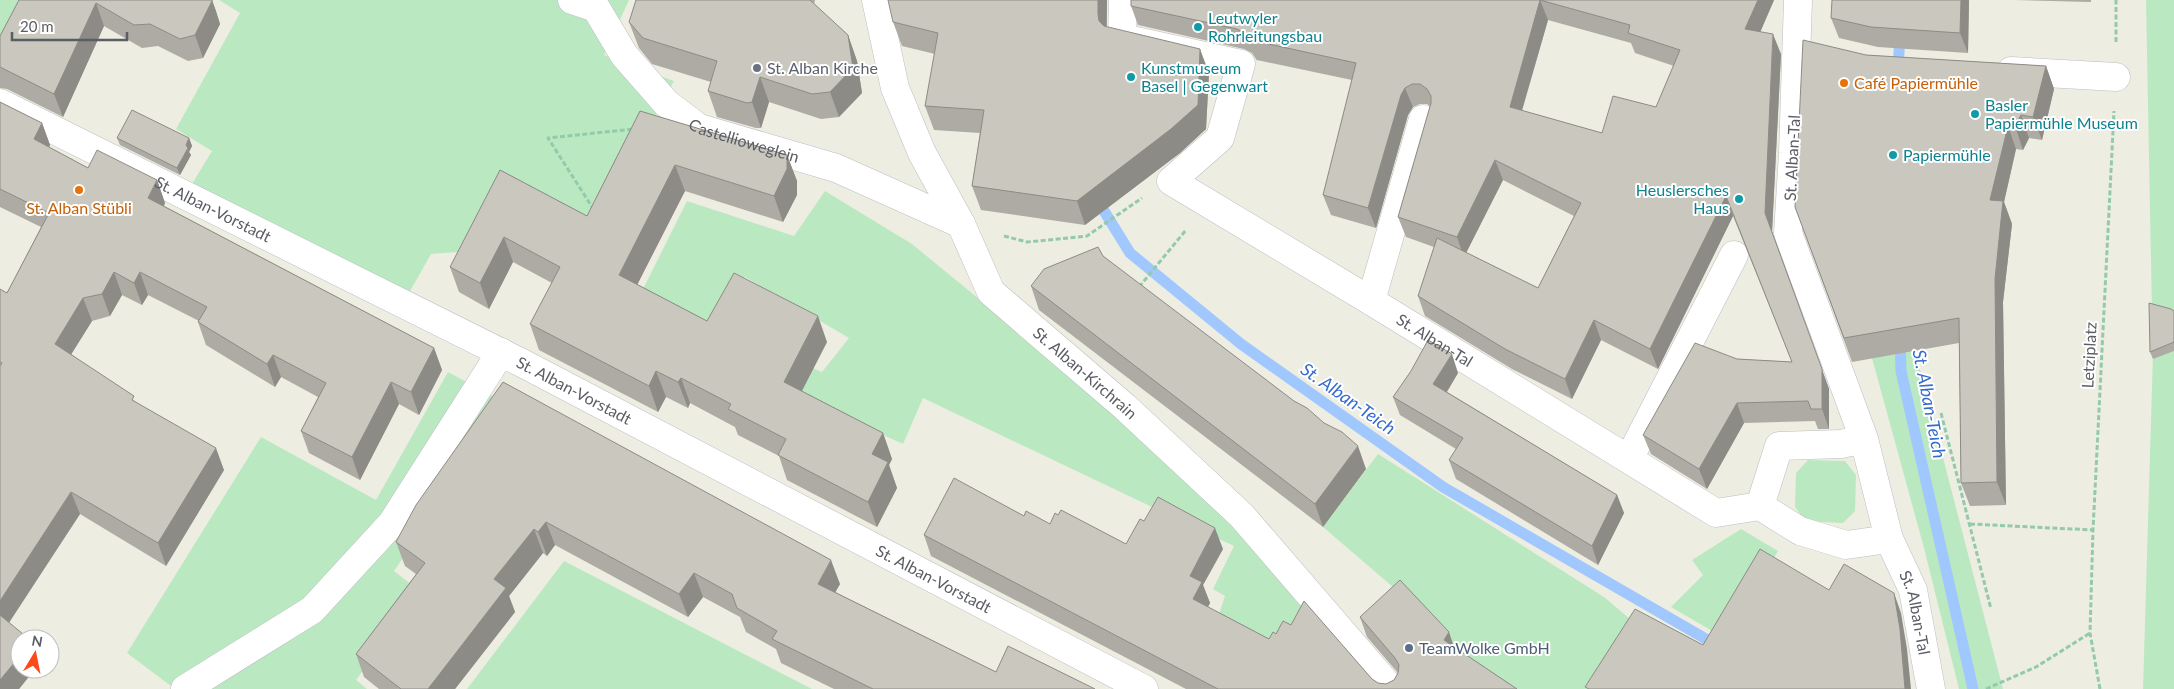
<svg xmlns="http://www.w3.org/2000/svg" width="2174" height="689" font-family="Lato,sans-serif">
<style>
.green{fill:#bae9c1}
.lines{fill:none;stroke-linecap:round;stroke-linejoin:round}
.stream{stroke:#a0c8ff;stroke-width:11}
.minor-casing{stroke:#bcbec4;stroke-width:29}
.path{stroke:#93caab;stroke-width:3;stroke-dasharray:5 2.5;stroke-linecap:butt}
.minor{stroke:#fff;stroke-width:28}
.wall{fill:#adaba3;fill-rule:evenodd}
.shaded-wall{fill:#8d8b85}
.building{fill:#c9c7be;stroke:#8d8b85;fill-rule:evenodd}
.culture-dot{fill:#0f9aa8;stroke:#fff;stroke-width:2}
.worship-dot{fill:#6b7280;stroke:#fff;stroke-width:2}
.food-dot{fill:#e8710a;stroke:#fff;stroke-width:2}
.service-dot{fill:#5c6f8a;stroke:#fff;stroke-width:2}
.labels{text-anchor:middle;stroke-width:4;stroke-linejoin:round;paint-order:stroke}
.culture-label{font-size:16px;fill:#0d838f;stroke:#fff;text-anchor:start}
.worship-label{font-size:16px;fill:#5b616d;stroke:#fff;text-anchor:start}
.food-label{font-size:16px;fill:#c56008;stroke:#fff;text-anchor:start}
.street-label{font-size:16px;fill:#5a5d64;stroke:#fff}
.service-label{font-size:16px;fill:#4e5e75;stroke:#fff;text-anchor:start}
.water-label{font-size:18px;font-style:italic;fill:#366bcf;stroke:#fff}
</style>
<rect width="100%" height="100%" fill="#eeede1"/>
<path class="green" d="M 0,0 L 28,0 L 0,52 Z
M 219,0 L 629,0 L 604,55 L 674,81 L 591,232 L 470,251 L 431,254 L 409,293 L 189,189 L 212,151 L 176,129 L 240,13 Z
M 2146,0 L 2174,0 L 2174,317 L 2152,314 Z
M 825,191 L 912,244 L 1125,419 L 1236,529 L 1310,611 L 1276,645 L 1219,614 L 1225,596 L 1213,589 L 1234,546 L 923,398 L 903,444 L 780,388 L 793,360 L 822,372 L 849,338 L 745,277 L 714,326 L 642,291 L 687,201 L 794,236 Z
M 1915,351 L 1926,392 L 2003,689 L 1959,689 L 1924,548 L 1872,358 Z
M 2174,351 L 2174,689 L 2143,689 L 2153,354 Z
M 448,372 L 508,404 L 394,571 L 421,592 L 356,680 L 367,689 L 175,689 L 127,653 L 261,437 L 376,500 Z
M 1378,454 L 1604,597 L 1643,630 L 1604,689 L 1495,689 L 1408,600 L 1323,527 Z
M 1808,460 L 1845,461 L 1856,475 L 1855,511 L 1843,523 L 1805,521 L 1795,507 L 1796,473 Z
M 1741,529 L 1778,551 L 1726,639 L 1671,607 L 1703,575 L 1692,560 Z
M 564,561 L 812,689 L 467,689 Z"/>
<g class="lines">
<path class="stream" d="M 1898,71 L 1900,34
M 1096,198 L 1130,253 L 1241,344 L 1443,487 L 1718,646
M 1900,339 L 1901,371 L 1973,689"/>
<g class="minor-casing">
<g id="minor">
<path id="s1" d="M 572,0 L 596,8 L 624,55 L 666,103 L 699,128 L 836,168 L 961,224"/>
<path id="s2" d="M 876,0 L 895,88 L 922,153 L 961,224 L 991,292 L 1125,407 L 1242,516 L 1391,689"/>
<path id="s3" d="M 1123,0 L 1122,38 L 1241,64 L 1220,138 L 1171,181 L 1371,301 L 1716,513 L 1760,506"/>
<path d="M 1798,0 L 1793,153 L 1788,233 L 1864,439 L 1889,539 L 1846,545 L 1800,531 L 1760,506 L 1779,446 L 1841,444 L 1864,439"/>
<path d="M 2011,71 L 2116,77"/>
<path id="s4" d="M 0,103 L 522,363 L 1144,689"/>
<path d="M 1371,301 L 1423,119"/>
<path d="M 1629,459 L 1734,255"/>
<path id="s5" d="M 1889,539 L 1913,590 L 1931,689"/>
<path d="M 185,689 L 312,610 L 392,523 L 501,352"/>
</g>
</g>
<path class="path" d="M 2116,42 L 2116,0
M 594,210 L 548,138 L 634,129
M 1004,236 L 1027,242 L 1087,236 L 1142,198
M 1139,287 L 1186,230
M 1941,413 L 1991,609
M 1970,524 L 2093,530
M 1986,689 L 2036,667 L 2090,633
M 2100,689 L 2090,633 L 2093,530 L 2114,111"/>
<use href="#minor" class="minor"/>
</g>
<path class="wall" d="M 19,0 L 212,0 L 220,24 L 203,58 L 188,61 L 158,46 L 142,48 L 104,26 L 63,117 L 7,89 L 0,88 L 0,36 Z
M 636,0 L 815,0 L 814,4 L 848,35 L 857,61 L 862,93 L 839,117 L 821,119 L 769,102 L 761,128 L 756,128 L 717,117 L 708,91 L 711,82 L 652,64 L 639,48 L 629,22 Z
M 1131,0 L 1774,0 L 1760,32 L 1781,54 L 1772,232 L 1829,389 L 1829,429 L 1818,429 L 1815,421 L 1744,423 L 1707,489 L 1651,454 L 1643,435 L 1737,359 L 1792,362 L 1733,216 L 1658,369 L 1601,340 L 1572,399 L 1512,369 L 1425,316 L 1418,296 L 1434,247 L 1406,237 L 1398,217 L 1430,106 L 1427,104 L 1420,104 L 1413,107 L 1408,115 L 1376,228 L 1331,215 L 1323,195 L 1352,80 L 1257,60 L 1258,62 L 1252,53 L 1244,49 L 1138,25 L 1131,6 ZM 1548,20 L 1631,43 L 1635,53 L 1674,66 L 1656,107 L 1602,133 L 1522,111 ZM 1503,180 L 1574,216 L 1538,288 L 1466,253 Z
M 1832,0 L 1969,0 L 1968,53 L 1878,47 L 1839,38 L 1831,18 Z
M 2015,0 L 2091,0 L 2091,2 Z
M 1107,1 L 1107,27 L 1209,73 L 1206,129 L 1180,153 L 1085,225 L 981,210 L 972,186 L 980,133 L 934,130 L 925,106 L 935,54 L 902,46 L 893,22 Z
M 1866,55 L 2046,66 L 2054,89 L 2042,140 L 2029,138 L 2023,150 L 2016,149 L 2004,202 L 2012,224 L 2003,302 L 2006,505 L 1970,506 L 1961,483 L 1959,343 L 1852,362 L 1795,207 Z
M 0,102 L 42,123 L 50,145 L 49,147 L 88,168 L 157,180 L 165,203 L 164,206 L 434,348 L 442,370 L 419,415 L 399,404 L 360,480 L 309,453 L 301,431 L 318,397 L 281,377 L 275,387 L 206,345 L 198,322 L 199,321 L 148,295 L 142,305 L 122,295 L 110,316 L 92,321 L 71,354 L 136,402 L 224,470 L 166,566 L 80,514 L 9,623 L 20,669 L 35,669 L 19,689 L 0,689 L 0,289 L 7,293 L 41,227 L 0,207 L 0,208 Z
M 640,111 L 787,155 L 797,181 L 797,195 L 783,222 L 685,191 L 637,284 L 707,321 L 827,342 L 802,391 L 883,433 L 892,459 L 889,465 L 897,488 L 877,527 L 787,480 L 779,456 L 738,435 L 735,427 L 690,403 L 688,408 L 666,397 L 658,412 L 539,350 L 530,324 L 552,283 L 513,262 L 489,309 L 459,292 L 450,267 L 500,170 L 587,216 Z
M 117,138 L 189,138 L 192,146 L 189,152 L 191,155 L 180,175 L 120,145 Z
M 1103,256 L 1366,469 L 1323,527 L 1039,310 L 1031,286 Z
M 2174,311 L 2174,351 L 2153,359 L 2150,352 Z
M 1458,373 L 1447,392 L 1617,495 L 1624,513 L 1598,565 L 1456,479 L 1449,460 L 1456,449 L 1400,415 L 1393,397 Z
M 503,382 L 840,584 L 835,592 L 996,672 L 1095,689 L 834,689 L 781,663 L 776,649 L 746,632 L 740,617 L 703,597 L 688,617 L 555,545 L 547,556 L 543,553 L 509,596 L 515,612 L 455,689 L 379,689 L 364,677 L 356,654 L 416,574 L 405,566 L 396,542 Z
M 1024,516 L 1050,524 L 1126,544 L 1144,521 L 1223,549 L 1203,585 L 1210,603 L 1208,607 L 1269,639 L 1372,679 L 1378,683 L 1386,684 L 1394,680 L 1398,673 L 1367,637 L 1360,617 L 1454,647 L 1517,689 L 1186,689 L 931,556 L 924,535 Z"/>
<path class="shaded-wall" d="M 212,0 L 216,11 L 220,24 L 203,58 L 195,35 Z
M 1098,0 L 1107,0 L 1107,1 L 1106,38 L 1099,21 L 1098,14 Z
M 1540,0 L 1548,20 L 1517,127 L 1510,107 Z
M 1758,0 L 1774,0 L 1753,49 L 1745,29 Z
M 1961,0 L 1969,0 L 1968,53 L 1960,33 Z
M 96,3 L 104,26 L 63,117 L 54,94 Z
M 1773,34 L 1781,54 L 1772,232 L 1829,389 L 1829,429 L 1822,409 L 1765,213 Z
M 848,35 L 857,61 L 862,93 L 839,117 L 830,92 Z
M 1200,49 L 1209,73 L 1206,129 L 1180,153 L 1085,225 L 1077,201 Z
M 2046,66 L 2054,89 L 2042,140 L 2033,117 Z
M 760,77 L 769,102 L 761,128 L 752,102 Z
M 1405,88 L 1413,107 L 1408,115 L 1376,228 L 1368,208 L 1401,95 Z
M 2021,115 L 2029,138 L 2023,150 L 2015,126 Z
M 42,123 L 50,145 L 43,161 L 34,139 Z
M 2008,126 L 2016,149 L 2004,202 L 2012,224 L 2003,302 L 2006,505 L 1997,482 L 1990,200 Z
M 189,138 L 192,146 L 189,152 L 191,155 L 180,175 L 177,168 Z
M 787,155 L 797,181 L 797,195 L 783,222 L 774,196 Z
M 1495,160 L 1503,180 L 1464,257 L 1457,237 Z
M 675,165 L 685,191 L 629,301 L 619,275 Z
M 157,180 L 165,203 L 156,221 L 148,198 Z
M 1726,196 L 1733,216 L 1658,369 L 1650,349 Z
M 504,237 L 513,262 L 489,309 L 480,283 Z
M 114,272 L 122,295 L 110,316 L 102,294 Z
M 140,272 L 148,295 L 142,305 L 134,283 Z
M 83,298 L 92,321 L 64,366 L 55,344 Z
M 818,316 L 827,342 L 793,408 L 784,382 Z
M 1594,320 L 1601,340 L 1572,399 L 1565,379 Z
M 434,348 L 442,370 L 419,415 L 411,392 Z
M 1452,354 L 1458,373 L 1440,403 L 1433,384 Z
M 273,355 L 281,377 L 275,387 L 267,364 Z
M 656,371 L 666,397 L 658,412 L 649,386 Z
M 681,378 L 690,403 L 688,408 L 678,382 Z
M 391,382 L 399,404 L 360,480 L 352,457 Z
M 1737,403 L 1744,423 L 1707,489 L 1699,469 Z
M 883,433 L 892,459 L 889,465 L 897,488 L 877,527 L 868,502 L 872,454 Z
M 1358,446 L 1366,469 L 1323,527 L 1315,504 Z
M 216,448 L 224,470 L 166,566 L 158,543 Z
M 71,492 L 80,514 L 2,633 L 0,627 L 0,601 Z
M 1617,495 L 1624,513 L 1598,565 L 1592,546 Z
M 546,522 L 555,545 L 547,556 L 538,532 Z
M 1215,528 L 1223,549 L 1203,585 L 1210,603 L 1201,619 L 1193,599 L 1190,576 Z
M 534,529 L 543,553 L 509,596 L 515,612 L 455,689 L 428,689 L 494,579 Z
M 831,560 L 840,584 L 827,607 L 818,584 Z
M 694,573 L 703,597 L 688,617 L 679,594 Z
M 1894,593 L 1901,613 L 1907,649 L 1911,689 L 1905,689 Z
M 1449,632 L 1456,653 L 1444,640 Z
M 20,656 L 20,669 L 35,669 L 19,689 L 0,689 L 0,680 Z"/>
<path class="building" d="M 19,0 L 212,0 L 212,1 L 195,35 L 180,39 L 150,24 L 134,25 L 96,3 L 54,94 L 0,67 L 0,36 Z
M 636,0 L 810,0 L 848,35 L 853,68 L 830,92 L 812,94 L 760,77 L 752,102 L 747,103 L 708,91 L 717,61 L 643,38 L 629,22 Z
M 888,0 L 1098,0 L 1098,14 L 1099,21 L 1104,26 L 1200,49 L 1198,105 L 1171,129 L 1077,201 L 972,186 L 984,110 L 925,106 L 938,33 L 893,22 Z
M 1131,0 L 1758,0 L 1745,29 L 1773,34 L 1765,213 L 1822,369 L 1822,409 L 1811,409 L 1808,401 L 1737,403 L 1699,469 L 1643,435 L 1695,343 L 1737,359 L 1792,362 L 1726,196 L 1650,349 L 1594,320 L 1565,379 L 1505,349 L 1418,296 L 1437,238 L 1538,288 L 1581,203 L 1495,160 L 1457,237 L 1398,217 L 1431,103 L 1431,96 L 1427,89 L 1420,84 L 1412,84 L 1405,88 L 1401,95 L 1368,208 L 1323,195 L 1356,63 L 1250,40 L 1251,42 L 1245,33 L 1237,29 L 1131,6 ZM 1540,0 L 1630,25 L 1628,33 L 1680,50 L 1656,107 L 1613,96 L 1602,133 L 1510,107 Z
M 1832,0 L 1961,0 L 1960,33 L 1871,27 L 1831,18 Z
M 1803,40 L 1866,55 L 2046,66 L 2033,117 L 2021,115 L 2015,126 L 2008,126 L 1990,200 L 2003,201 L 1995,279 L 1997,482 L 1961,483 L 1959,318 L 1844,338 L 1795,207 Z
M 0,102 L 42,123 L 34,139 L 88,168 L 97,150 L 157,180 L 148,198 L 434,348 L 411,392 L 391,382 L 352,457 L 301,431 L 326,383 L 273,355 L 267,364 L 198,322 L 207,307 L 140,272 L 134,283 L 114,272 L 102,294 L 83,298 L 55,344 L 134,396 L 132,400 L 216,448 L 158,543 L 71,492 L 0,601 L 0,366 L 2,363 L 0,362 L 0,289 L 7,293 L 49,213 L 0,189 Z
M 132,110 L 189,138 L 186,145 L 188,148 L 177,168 L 117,138 Z
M 640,111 L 787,155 L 787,169 L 774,196 L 675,165 L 619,275 L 707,321 L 734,273 L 818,316 L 784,382 L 883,433 L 872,454 L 888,462 L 868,502 L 778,455 L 786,439 L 728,409 L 731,404 L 681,378 L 678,382 L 656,371 L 649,386 L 530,324 L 560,267 L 504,237 L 480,283 L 450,267 L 500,170 L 587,216 Z
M 1098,247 L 1103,256 L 1294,401 L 1307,408 L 1324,423 L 1342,432 L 1358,446 L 1315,504 L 1031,286 L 1044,269 Z
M 2149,303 L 2171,309 L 2174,311 L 2174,342 L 2150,352 Z
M 1428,340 L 1452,354 L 1433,384 L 1617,495 L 1592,546 L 1449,460 L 1463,438 L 1393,397 L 1411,371 Z
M 503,382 L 831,560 L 818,584 L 996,672 L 1008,646 L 1095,689 L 873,689 L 772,639 L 777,631 L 737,608 L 732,594 L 694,573 L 679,594 L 546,522 L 538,532 L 534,529 L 494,579 L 506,588 L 428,689 L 401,689 L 356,654 L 425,563 L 396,542 L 416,505 Z
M 954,478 L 1024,516 L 1026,511 L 1050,524 L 1055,513 L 1058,515 L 1061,510 L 1126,544 L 1140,519 L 1144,521 L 1158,497 L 1215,528 L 1190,576 L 1202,582 L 1193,599 L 1269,639 L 1273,632 L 1276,634 L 1283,621 L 1291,625 L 1304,601 L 1372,679 L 1378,683 L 1386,684 L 1394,680 L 1398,673 L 1399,665 L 1395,658 L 1360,617 L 1400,580 L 1449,632 L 1444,640 L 1517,689 L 1218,689 L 924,535 Z
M 1760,549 L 1829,590 L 1844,564 L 1894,593 L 1900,629 L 1905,689 L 1589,689 L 1585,687 L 1635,609 L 1703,645 Z
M 0,615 L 29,639 L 20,639 L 20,656 L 0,680 Z"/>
<g class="culture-dot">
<circle cx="1198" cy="27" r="5"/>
<circle cx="1131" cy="77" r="5"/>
<circle cx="1975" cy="114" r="5"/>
<circle cx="1893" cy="155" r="5"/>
<circle cx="1739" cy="199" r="5"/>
</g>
<circle class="worship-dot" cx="757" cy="68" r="5"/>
<g class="food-dot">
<circle cx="1844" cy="83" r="5"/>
<circle cx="79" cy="190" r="5"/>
</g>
<circle class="service-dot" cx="1409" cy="648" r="5"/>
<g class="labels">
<g class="culture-label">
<text x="1208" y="24">Leutwyler<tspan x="1208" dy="18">Rohrleitungsbau</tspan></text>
<text x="1141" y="74">Kunstmuseum<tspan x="1141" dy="18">Basel | Gegenwart</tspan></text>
<text x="1985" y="111">Basler<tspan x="1985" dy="18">Papiermühle Museum</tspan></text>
<text x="1903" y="161">Papiermühle</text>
<text x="1729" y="196" text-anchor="end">Heuslersches<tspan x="1729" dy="18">Haus</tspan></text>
</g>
<g class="worship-label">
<text x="767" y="74">St. Alban Kirche</text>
</g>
<g class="food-label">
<text x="1854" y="89">Café Papiermühle</text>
<text x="79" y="214" text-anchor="middle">St. Alban Stübli</text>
</g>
<g class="street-label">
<text dy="6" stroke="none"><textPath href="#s1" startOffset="232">Castellioweglein</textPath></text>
<text transform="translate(1792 158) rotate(-87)" y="6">St. Alban-Tal</text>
<text dy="6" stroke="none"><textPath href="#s4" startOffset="238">St. Alban-Vorstadt</textPath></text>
<text dy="6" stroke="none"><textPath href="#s3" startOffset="610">St. Alban-Tal</textPath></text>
<text transform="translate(2089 355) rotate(-87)" y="6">Letziplatz</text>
<text dy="6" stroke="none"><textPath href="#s2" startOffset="440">St. Alban-Kirchrain</textPath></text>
<text dy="6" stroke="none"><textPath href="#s4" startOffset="642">St. Alban-Vorstadt</textPath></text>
<text dy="6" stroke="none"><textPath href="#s4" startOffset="1048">St. Alban-Vorstadt</textPath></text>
<text dy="6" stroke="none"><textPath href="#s5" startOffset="79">St. Alban-Tal</textPath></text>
</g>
<g class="service-label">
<text x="1419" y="654">TeamWolke GmbH</text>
</g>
<g class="water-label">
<text transform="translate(1348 399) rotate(35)" y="6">St. Alban-Teich</text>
<text transform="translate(1929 404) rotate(79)" y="6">St. Alban-Teich</text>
</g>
</g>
<g transform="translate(35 654) rotate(10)"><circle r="24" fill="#ffffff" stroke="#bdbec1"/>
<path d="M0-4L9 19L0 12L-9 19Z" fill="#fc4b1a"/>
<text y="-8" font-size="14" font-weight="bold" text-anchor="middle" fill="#5a5d64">N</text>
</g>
<path d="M12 32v8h115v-8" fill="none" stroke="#5a5d64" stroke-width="2.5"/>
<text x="20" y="32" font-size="15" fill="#5a5d64" stroke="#ffffff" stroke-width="4" paint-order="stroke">20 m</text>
</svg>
